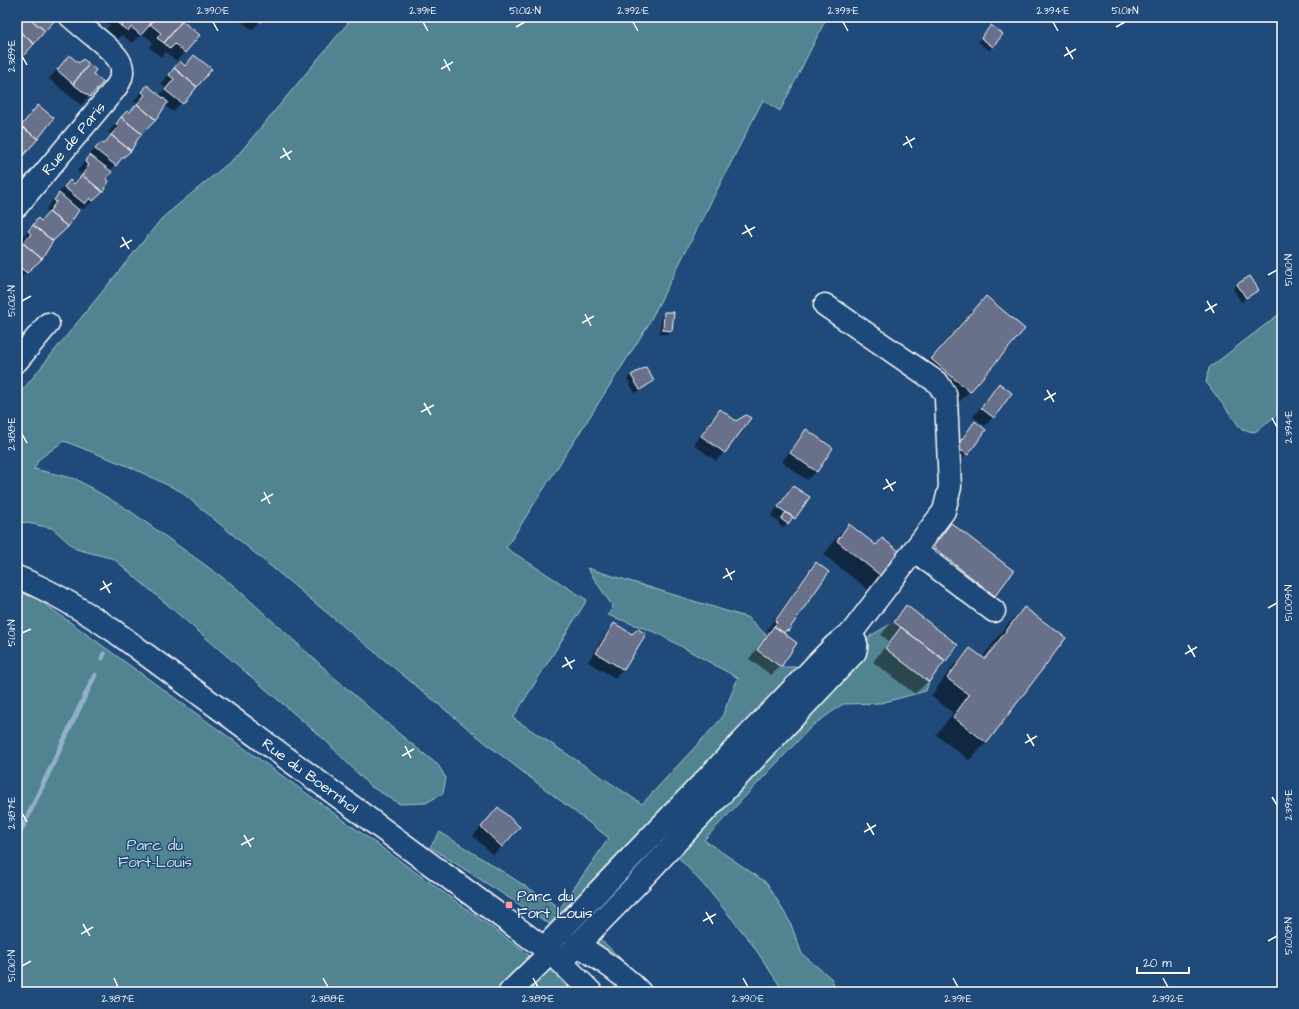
<svg xmlns="http://www.w3.org/2000/svg" width="1299" height="1009" font-family="'Architects Daughter',sans-serif">
<style>
.green{fill:#518490;stroke:#a8c2c8}
.shadow{fill:#0007}
.lines{fill:none;stroke-linecap:round;stroke-linejoin:round}
.stream{stroke:#93b0cb;stroke-width:5}
.building{fill:#68708a;stroke:#fff}
.minor-casing{stroke:#fff;stroke-width:25}
.minor{stroke:#1f4a7a;stroke-width:22}
.ticks{fill:none;stroke:#fff;stroke-width:1.5}
.poi-dot{fill:#ff9aa2;stroke:#1f4a7a;stroke-width:1.5}
.labels{text-anchor:middle;stroke-width:3;stroke-linejoin:round;paint-order:stroke}
.street-label{font-size:15px;fill:#fff;stroke:#1f4a7a}
.park-label{font-size:15px;fill:#d4e0e3;stroke:#1f4a7a}
.poi-label{font-size:15px;fill:#fff;stroke:#1f4a7a;text-anchor:start}
.neatline{fill:none;stroke:#fff;stroke-width:1.5}
.ticks-label{font-size:10px;text-anchor:middle;fill:#fff}
</style>
<rect width="100%" height="100%" fill="#1f4a7a"/>
<filter id="ink" filterUnits="userSpaceOnUse"><feTurbulence type="fractalNoise" baseFrequency=".025" numOctaves="2"/><feDisplacementMap in="SourceGraphic" scale="8" xChannelSelector="R" yChannelSelector="G"/><feConvolveMatrix kernelMatrix="1 2 1 2 8 2 1 2 1" color-interpolation-filters="sRGB"/></filter>
<g filter="url(#ink)">
<path class="green" d="M 353,17 L 827,17 L 780,111 L 763,100 L 647,327 L 506,548 L 587,600 L 513,718 L 642,804 L 721,719 L 738,678 L 657,633 L 608,615 L 613,607 L 587,568 L 749,618 L 767,636 L 757,650 L 781,667 L 826,667 L 856,658 L 870,636 L 894,622 L 901,627 L 885,649 L 929,682 L 926,691 L 881,703 L 843,704 L 812,726 L 704,840 L 767,883 L 790,922 L 802,954 L 832,979 L 836,992 L 784,992 L 750,941 L 710,892 L 670,848 L 591,930 L 655,992 L 647,992 L 642,987 L 548,923 L 430,847 L 440,832 L 560,908 L 609,838 L 493,749 L 315,603 L 180,491 L 130,467 L 64,441 L 39,459 L 34,469 L 76,479 L 130,511 L 233,585 L 345,687 L 403,737 L 438,765 L 446,778 L 443,793 L 426,803 L 400,804 L 370,786 L 326,741 L 114,559 L 76,549 L 52,528 L 17,521 L 17,397 L 162,218 L 237,156 Z
M 1282,312 L 1282,411 L 1255,432 L 1242,430 L 1206,382 L 1209,368 Z
M 17,591 L 38,599 L 494,929 L 554,974 L 573,992 L 17,992 Z"/>
<path class="shadow" d="M 17,17 L 52,17 L 17,62 Z
M 100,17 L 148,17 L 153,21 L 156,17 L 176,17 L 185,52 L 176,61 L 166,52 L 161,57 L 149,47 L 153,42 L 142,33 L 132,43 L 122,35 L 118,39 L 106,29 L 110,25 Z
M 237,17 L 264,17 L 252,30 Z
M 987,31 L 993,46 L 989,50 L 978,42 Z
M 69,56 L 101,82 L 81,105 L 49,79 Z
M 194,56 L 210,69 L 173,112 L 164,105 L 142,132 L 130,151 L 109,171 L 105,179 L 108,181 L 100,194 L 84,209 L 82,207 L 78,211 L 54,240 L 43,256 L 18,281 L 17,280 L 17,250 L 23,243 L 20,240 L 30,228 L 38,220 L 40,221 L 49,212 L 46,209 L 61,190 L 70,182 L 73,184 L 81,174 L 77,171 L 92,152 L 101,144 L 103,145 L 111,135 L 108,133 L 118,120 L 127,112 L 129,114 L 137,104 L 134,101 L 139,95 L 147,87 L 159,96 L 166,88 L 161,84 L 172,71 L 180,63 L 184,66 Z
M 38,107 L 43,132 L 17,161 L 17,130 Z
M 1250,278 L 1258,290 L 1241,302 L 1233,289 L 1237,285 Z
M 986,297 L 1023,329 L 969,392 L 952,409 L 915,377 L 969,314 Z
M 665,313 L 671,330 L 667,334 L 660,334 L 661,317 Z
M 631,375 L 653,381 L 649,385 L 635,393 L 627,379 Z
M 999,384 L 993,417 L 985,426 L 973,417 L 991,393 Z
M 720,410 L 736,422 L 724,452 L 716,461 L 694,445 L 712,419 Z
M 975,423 L 984,430 L 967,454 L 958,463 L 948,456 L 966,431 Z
M 807,431 L 832,448 L 816,472 L 807,480 L 782,462 L 798,439 Z
M 794,487 L 794,518 L 783,528 L 778,524 L 779,522 L 771,516 L 785,496 Z
M 951,524 L 995,595 L 982,608 L 921,560 L 938,537 Z
M 849,525 L 875,545 L 882,539 L 903,555 L 871,592 L 824,555 L 836,538 Z
M 816,564 L 787,630 L 783,634 L 796,644 L 780,667 L 771,675 L 749,659 L 769,632 L 767,630 L 808,572 Z
M 906,607 L 957,645 L 928,681 L 915,694 L 873,662 L 889,641 L 881,635 L 893,620 Z
M 1024,608 L 1065,639 L 986,743 L 969,760 L 936,735 L 953,713 L 931,696 L 953,666 L 970,649 L 982,658 L 1007,625 Z
M 614,625 L 623,669 L 615,678 L 588,662 L 606,633 Z
M 498,808 L 502,846 L 493,855 L 473,836 Z"/>
<g class="lines">
<path class="stream" d="M 102,658 L 104,654
M 17,839 L 95,675"/>
</g>
<path class="building" d="M 17,17 L 28,17 L 45,31 L 34,44 L 17,29 L 17,25 L 20,21 Z
M 28,17 L 54,17 L 56,19 L 45,31 Z
M 117,17 L 128,17 L 121,26 L 114,20 Z
M 128,17 L 150,17 L 154,20 L 141,35 L 131,27 L 128,31 L 121,26 Z
M 156,17 L 177,17 L 182,21 L 164,43 L 157,38 L 161,33 L 150,24 Z
M 255,17 L 266,17 L 261,22 Z
M 182,21 L 200,35 L 185,53 L 175,44 L 170,49 L 164,43 Z
M 991,25 L 1003,34 L 993,47 L 981,38 Z
M 17,29 L 34,44 L 23,56 L 17,51 Z
M 17,51 L 23,56 L 17,63 Z
M 69,55 L 79,63 L 83,59 L 89,64 L 73,84 L 57,70 Z
M 194,55 L 212,69 L 197,87 L 174,68 L 180,61 L 185,66 Z
M 89,64 L 96,70 L 93,74 L 103,82 L 90,97 L 73,84 Z
M 174,68 L 197,87 L 183,104 L 165,90 L 174,79 L 169,75 Z
M 147,85 L 168,102 L 156,120 L 137,104 L 145,95 L 142,92 Z
M 137,104 L 156,120 L 142,134 L 121,117 L 127,111 L 129,113 Z
M 38,105 L 54,118 L 38,139 L 21,126 Z
M 121,117 L 142,134 L 137,140 L 131,151 L 111,135 L 119,126 L 116,124 Z
M 21,126 L 38,139 L 20,159 L 17,157 L 17,131 Z
M 111,135 L 131,151 L 121,159 L 116,166 L 95,149 L 101,142 L 104,144 Z
M 90,155 L 112,172 L 106,179 L 109,181 L 103,192 L 82,175 L 89,165 L 85,162 Z
M 82,175 L 103,192 L 93,201 L 90,198 L 85,204 L 64,187 L 70,180 L 74,184 Z
M 59,193 L 79,210 L 68,227 L 49,212 L 56,202 L 54,200 Z
M 49,212 L 68,227 L 53,241 L 33,225 L 38,218 L 41,221 Z
M 33,225 L 53,241 L 42,259 L 23,243 L 31,234 L 28,231 Z
M 23,243 L 42,259 L 33,267 L 27,273 L 17,265 L 17,251 Z
M 1250,276 L 1259,290 L 1246,298 L 1237,284 Z
M 986,296 L 1025,329 L 970,392 L 931,359 Z
M 664,312 L 674,312 L 672,331 L 663,330 Z
M 646,367 L 654,381 L 640,390 L 631,375 Z
M 999,383 L 1012,393 L 994,418 L 981,408 Z
M 720,409 L 736,421 L 746,415 L 751,418 L 725,453 L 701,436 Z
M 975,421 L 986,430 L 968,455 L 956,447 Z
M 806,429 L 833,448 L 817,472 L 790,453 Z
M 793,486 L 810,497 L 795,519 L 778,507 Z
M 786,512 L 793,517 L 788,524 L 781,519 Z
M 951,523 L 1014,571 L 995,596 L 933,547 Z
M 849,524 L 876,545 L 882,538 L 904,555 L 885,579 L 837,541 Z
M 816,562 L 829,572 L 788,631 L 786,630 L 784,633 L 774,626 L 777,623 L 775,621 Z
M 906,605 L 958,645 L 946,661 L 894,622 Z
M 1024,607 L 1066,638 L 987,743 L 953,717 L 969,695 L 947,678 L 970,648 L 985,659 Z
M 614,623 L 632,634 L 638,629 L 646,634 L 624,670 L 596,653 Z
M 774,626 L 797,643 L 781,667 L 757,650 Z
M 901,627 L 945,661 L 929,682 L 885,648 Z
M 498,807 L 520,827 L 502,847 L 481,827 Z"/>
<g class="lines">
<g class="minor-casing">
<g id="minor">
<path id="s1" d="M 17,206 L 114,90 C 132,67 117,56 100,41 C 90,33 80,25 71,17"/>
<path d="M 825,305 L 938,383 L 945,394 L 946,399 L 950,487 L 944,511 L 849,636"/>
<path d="M 17,361 L 48,324"/>
<path d="M 914,550 L 994,611"/>
<path id="s2" d="M 17,577 C 52,591 83,610 114,631 L 544,948 L 561,962 L 591,992"/>
<path d="M 577,944 C 599,959 622,973 640,992"/>
<path d="M 544,948 L 834,646 L 845,637 L 853,638 C 857,643 857,646 855,652 L 633,888 L 561,962"/>
<path d="M 510,992 L 550,953"/>
</g>
</g>
<use href="#minor" class="minor"/>
</g>
</g>
<path class="ticks" d="M 213,22 L 218,31M 423,22 L 428,31M 633,22 L 638,31M 843,22 L 848,31M 1053,22 L 1058,31M 516,27 L 525,22M 1116,27 L 1125,22M 1066,47 L 1073,59M 22,56 L 27,65M 1064,56 L 1076,49M 444,59 L 450,71M 441,69 L 453,62M 906,136 L 912,148M 903,145 L 915,138M 283,148 L 290,160M 280,158 L 292,151M 745,225 L 752,237M 742,234 L 755,227M 122,237 L 129,249M 120,247 L 132,240M 1268,275 L 1277,270M 22,301 L 31,296M 1207,301 L 1214,313M 1205,311 L 1217,304M 585,314 L 591,326M 582,323 L 594,316M 1047,390 L 1054,402M 1044,400 L 1056,393M 424,403 L 431,415M 421,412 L 434,405M 1272,418 L 1277,427M 22,434 L 27,443M 886,479 L 893,491M 883,489 L 896,482M 264,492 L 270,504M 261,501 L 273,494M 726,568 L 732,580M 723,578 L 735,571M 103,581 L 110,593M 100,590 L 112,583M 1268,608 L 1277,603M 22,633 L 31,629M 1188,645 L 1195,657M 1185,654 L 1197,647M 565,657 L 572,669M 562,667 L 575,660M 1027,734 L 1034,746M 1025,743 L 1037,736M 405,746 L 411,758M 402,756 L 414,749M 1272,797 L 1277,805M 22,813 L 27,822M 867,823 L 874,835M 864,832 L 876,825M 244,835 L 251,847M 241,845 L 254,838M 706,912 L 713,924M 703,921 L 716,914M 83,924 L 90,936M 81,934 L 93,927M 1268,941 L 1277,936M 22,966 L 31,961M 114,978 L 118,987M 323,978 L 328,987M 533,978 L 538,987M 743,978 L 748,987M 953,978 L 958,987M 1163,978 L 1168,987"/>
<rect class="poi-dot" x="505" y="901" width="8" height="8" rx="2"/>
<g class="labels">
<g class="street-label">
<text dy="5" stroke="none"><textPath href="#s1" startOffset="88">Rue de Paris</textPath></text>
<text dy="5" stroke="none"><textPath href="#s2" startOffset="355">Rue du Boernhol</textPath></text>
</g>
<g class="park-label">
<text x="155" y="850">Parc du<tspan x="155" dy="17">Fort-Louis</tspan></text>
</g>
<g class="poi-label">
<text x="517" y="901">Parc du<tspan x="517" dy="17">Fort Louis</tspan></text>
</g>
</g>
<rect width="1299" height="1009" fill="none" stroke="#1f4a7a" stroke-width="44"/>
<path d="M1137 967v6h52v-6" fill="none" stroke="#ffffff" stroke-width="2"/>
<text x="1143" y="967" font-size="12" fill="#ffffff" stroke="#1f4a7a" stroke-width="3" paint-order="stroke">20 m</text>
<rect x="22" y="22" width="1255" height="965" class="neatline"/>
<g class="ticks-label">
<text x="213" y="14">2.390°E</text>
<text x="423" y="14">2.391°E</text>
<text x="525" y="14">51.012°N</text>
<text x="633" y="14">2.392°E</text>
<text x="843" y="14">2.393°E</text>
<text x="1053" y="14">2.394°E</text>
<text x="1125" y="14">51.011°N</text>
<text transform="translate(11 56) rotate(-90)" y="4">2.389°E</text>
<text transform="translate(1288 270) rotate(-90)" y="4">51.010°N</text>
<text transform="translate(11 301) rotate(-90)" y="4">51.012°N</text>
<text transform="translate(1288 427) rotate(-90)" y="4">2.394°E</text>
<text transform="translate(11 434) rotate(-90)" y="4">2.388°E</text>
<text transform="translate(1288 603) rotate(-90)" y="4">51.009°N</text>
<text transform="translate(11 633) rotate(-90)" y="4">51.011°N</text>
<text transform="translate(1288 805) rotate(-90)" y="4">2.393°E</text>
<text transform="translate(11 813) rotate(-90)" y="4">2.387°E</text>
<text transform="translate(1288 936) rotate(-90)" y="4">51.008°N</text>
<text transform="translate(11 966) rotate(-90)" y="4">51.010°N</text>
<text x="118" y="1002">2.387°E</text>
<text x="328" y="1002">2.388°E</text>
<text x="538" y="1002">2.389°E</text>
<text x="748" y="1002">2.390°E</text>
<text x="958" y="1002">2.391°E</text>
<text x="1168" y="1002">2.392°E</text>
</g>
</svg>
